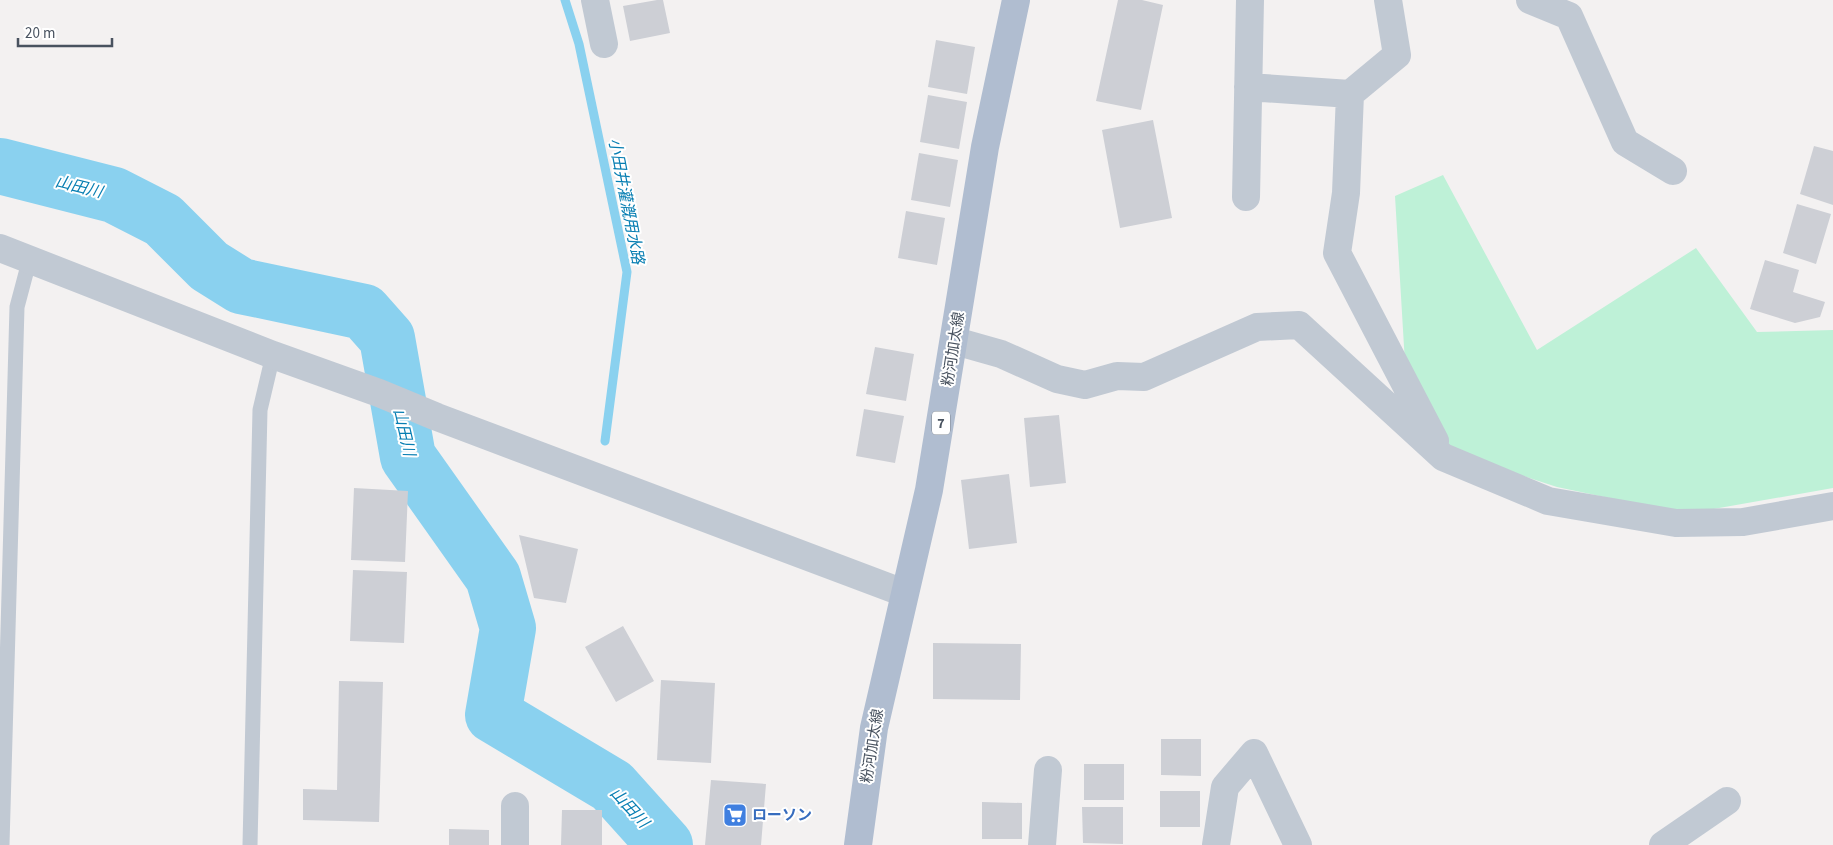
<svg xmlns="http://www.w3.org/2000/svg" width="1833" height="845" font-family="'Source Sans 3','Noto Sans JP',sans-serif">
<style>
.green{fill:#bef1d7}
.lines{fill:none;stroke-linecap:round;stroke-linejoin:round}
.stream{stroke:#8ad1ef;stroke-width:9}
.river{stroke:#8ad1ef;stroke-width:56}
.building{fill:#cdcfd5}
.service{stroke:#c1c9d3;stroke-width:15}
.minor{stroke:#c1c9d3;stroke-width:28}
.tertiary{stroke:#c1c9d3;stroke-width:28}
.primary{stroke:#b0bdd0;stroke-width:28}
.labels{text-anchor:middle;stroke-width:4;stroke-linejoin:round;paint-order:stroke}
.shield{fill:#fff;stroke:#7f868f;stroke-width:1}
.shield-label{font-size:14px;font-weight:bold;fill:#48525f}
.street-label{font-size:15px;fill:#48525f;stroke:#fff}
.shop-label{font-size:15px;font-weight:bold;fill:#366cbe;stroke:#fff;text-anchor:start}
.water-label{font-size:16px;font-style:italic;fill:#077eb2;stroke:#fff}
</style>
<rect width="100%" height="100%" fill="#f3f1f1"/>
<path class="green" d="M 1443,175 L 1537,350 L 1696,248 L 1757,332 L 1833,330 L 1833,488 L 1685,514 L 1557,487 L 1477,461 L 1417,426 L 1406,380 L 1395,196 Z"/>
<g class="lines">
<path class="stream" d="M 565,0 L 579,44 L 627,272 L 605,441"/>
<path class="river" d="M 0,166 L 114,195 L 163,220 L 209,266 L 241,286 L 364,312 L 387,338 L 408,457 L 493,577 L 508,628 L 493,715 L 612,786 L 665,845"/>
</g>
<path class="building" d="M 657,0 L 663,0 L 670,33 L 630,41 L 623,6 Z
M 1118,0 L 1142,0 L 1163,5 L 1141,110 L 1096,101 Z
M 936,40 L 975,47 L 967,94 L 928,87 Z
M 928,95 L 967,102 L 959,149 L 920,142 Z
M 1153,120 L 1172,218 L 1120,228 L 1102,130 Z
M 1814,146 L 1833,151 L 1833,205 L 1800,194 Z
M 919,153 L 958,160 L 950,207 L 911,200 Z
M 1797,204 L 1831,214 L 1816,264 L 1783,253 Z
M 906,211 L 945,218 L 937,265 L 898,258 Z
M 1765,260 L 1799,270 L 1793,292 L 1825,302 L 1820,317 L 1795,323 L 1750,309 Z
M 875,347 L 914,354 L 906,401 L 866,394 Z
M 864,409 L 904,416 L 895,463 L 856,456 Z
M 1059,415 L 1066,483 L 1030,487 L 1024,418 Z
M 1009,474 L 1017,543 L 969,549 L 961,480 Z
M 354,488 L 408,491 L 405,562 L 351,560 Z
M 519,535 L 578,549 L 566,603 L 534,598 Z
M 353,570 L 407,572 L 404,643 L 350,641 Z
M 623,626 L 654,681 L 616,702 L 585,647 Z
M 933,643 L 1021,644 L 1020,700 L 933,699 Z
M 661,680 L 715,683 L 711,763 L 657,760 Z
M 339,681 L 383,682 L 379,822 L 303,820 L 303,789 L 337,790 Z
M 1161,739 L 1201,739 L 1201,776 L 1161,775 Z
M 1084,764 L 1124,764 L 1124,800 L 1084,800 Z
M 711,780 L 766,784 L 761,845 L 705,845 Z
M 1160,791 L 1200,791 L 1200,827 L 1160,827 Z
M 982,802 L 1022,803 L 1022,839 L 982,839 Z
M 1082,807 L 1123,807 L 1123,844 L 1083,843 Z
M 562,810 L 602,810 L 602,845 L 561,845 Z
M 449,829 L 489,830 L 489,845 L 449,845 Z"/>
<g class="lines">
<path class="service" d="M 2,845 L 17,307 L 30,258
M 250,845 L 260,410 L 273,355"/>
<path class="minor" d="M 595,0 L 604,44
M 1388,0 L 1397,55 L 1350,94 L 1346,193 L 1337,253 L 1435,441
M 1530,0 L 1569,16 L 1625,142 L 1673,171
M 1248,87 L 1350,94
M 1246,197 L 1250,0
M 955,341 L 1001,354 L 1057,379 L 1085,385 L 1117,376 L 1144,377 L 1257,327 L 1299,325 L 1443,457 L 1548,501 L 1676,523 L 1743,522 L 1833,506
M 515,845 L 515,806
M 1042,845 L 1048,770
M 1216,845 L 1225,787 L 1254,753 L 1298,845
M 1663,845 L 1727,801"/>
<path class="tertiary" d="M 0,248 L 273,355 L 379,393 L 437,417 L 904,593"/>
<path class="primary" d="M 858,845 L 874,728 L 929,490 L 985,147 L 1016,0"/>
</g>
<defs>
<g id="supermarket-square" transform="scale(1.25)"><rect x="-9" y="-9" width="18" height="18" rx="4" fill="#3f7fe0" stroke="#fff"/><path d="M-6-5.5h2.5l.6 2H6L4.5 2H-2.5L-4.4-4H-6ZM-1.5 3.2a1.3 1.3 0 1 0 .1 0ZM3 3.2a1.3 1.3 0 1 0 .1 0Z" fill="#fff"/></g>
</defs>
<g fill-rule="evenodd">
<use href="#supermarket-square" x="735" y="815"/>
</g>
<g class="labels">
<rect class="shield" x="932" y="411.5" width="18" height="23" rx="4"/>
<g class="shield-label">
<text x="941" y="428">7</text>
</g>
<g class="street-label">
<text transform="translate(953 349) rotate(-81)" y="5">粉河加太線</text>
<text transform="translate(872 746) rotate(-81)" y="5">粉河加太線</text>
</g>
<g class="shop-label">
<text x="752" y="820">ローソン</text>
</g>
<g class="water-label">
<text transform="translate(79 186) rotate(14)" y="6">山田川</text>
<text transform="translate(627 201) rotate(79)" y="6">小田井灌漑用水路</text>
<text transform="translate(405 432) rotate(77)" y="6">山田川</text>
<text transform="translate(630 807) rotate(47)" y="6">山田川</text>
</g>
</g>
<path d="M18 38v8h94v-8" fill="none" stroke="#48525f" stroke-width="2.5"/>
<text x="25" y="38" font-size="15" fill="#48525f" stroke="#ffffff" stroke-width="4" paint-order="stroke">20 m</text>
</svg>
